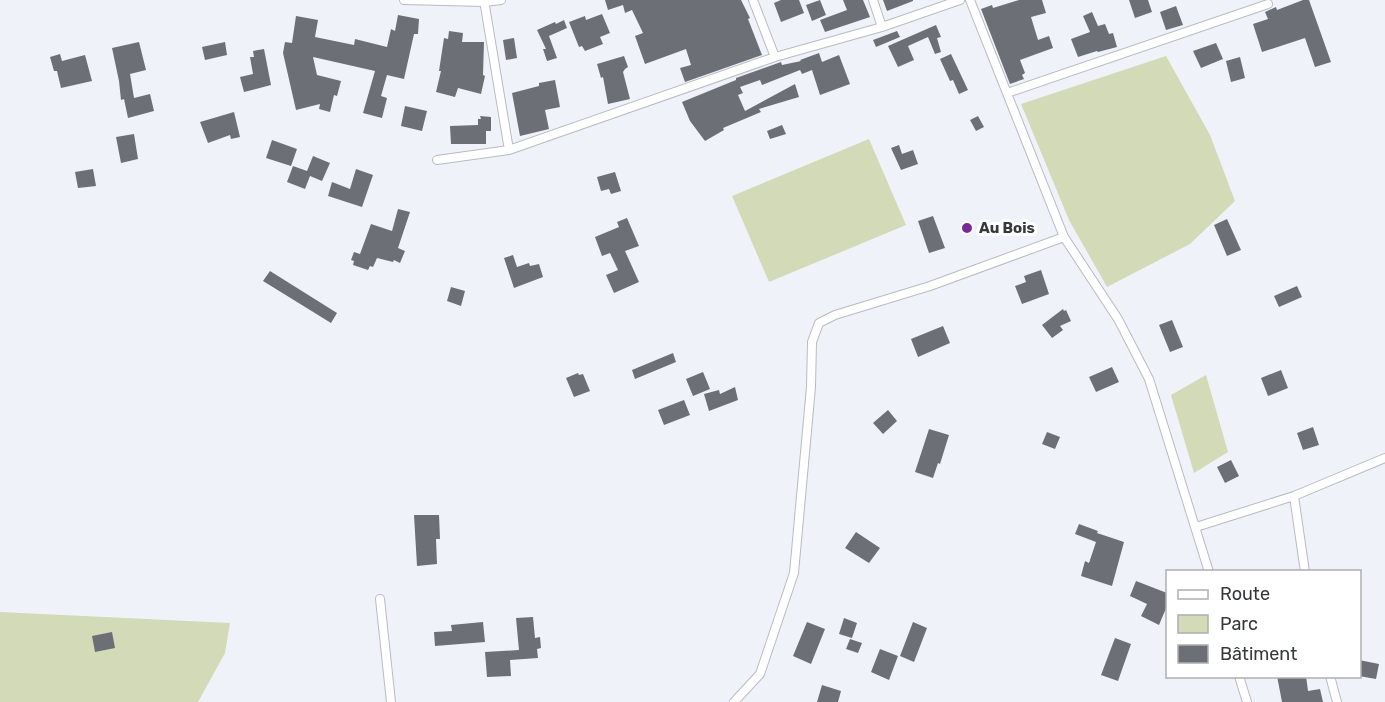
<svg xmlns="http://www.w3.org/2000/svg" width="1385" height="702" font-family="Rubik,sans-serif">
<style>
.green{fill:#d3dab7}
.building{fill:#6d6f76}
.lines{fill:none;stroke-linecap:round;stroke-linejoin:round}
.street-casing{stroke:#b9bbc2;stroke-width:10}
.street{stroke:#fff;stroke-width:8}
.poi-dot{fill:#7d2897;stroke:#fff;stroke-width:2}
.labels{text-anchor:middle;stroke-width:6;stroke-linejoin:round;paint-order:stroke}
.poi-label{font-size:15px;font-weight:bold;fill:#37383b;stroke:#fff;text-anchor:start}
</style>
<rect width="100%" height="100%" fill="#f0f2fa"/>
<path class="green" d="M 1166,56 L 1210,135 L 1235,201 L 1190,244 L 1107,287 L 1069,220 L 1021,104 Z
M 869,139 L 906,225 L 769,282 L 732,196 Z
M 1206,375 L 1228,452 L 1194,473 L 1171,395 Z
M 0,612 L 230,623 L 225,653 L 198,702 L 0,702 Z"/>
<path class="building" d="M 605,0 L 741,0 L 750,18 L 748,19 L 762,55 L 685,82 L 680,68 L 691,65 L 686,49 L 645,64 L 635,36 L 643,33 L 632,10 L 625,13 L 623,5 L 608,10 Z
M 781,0 L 799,0 L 804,13 L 781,22 L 774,3 Z
M 820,0 L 826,15 L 812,21 L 806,5 Z
M 843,0 L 863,0 L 870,17 L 825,32 L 820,20 L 847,10 Z
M 883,0 L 913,0 L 913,1 L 887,11 Z
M 1019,0 L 1042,0 L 1046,13 L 1031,17 L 1038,40 L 1049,36 L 1053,48 L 1020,60 L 1025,73 L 1022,75 L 1024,79 L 1010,84 L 981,9 L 992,5 L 993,8 Z
M 1129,0 L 1148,0 L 1152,12 L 1135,18 Z
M 1303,0 L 1309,0 L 1331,62 L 1315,67 L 1305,38 L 1262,52 L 1253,24 L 1268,19 L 1265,12 L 1276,7 L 1277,10 Z
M 1176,6 L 1183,25 L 1166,30 L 1160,12 Z
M 1092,12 L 1098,26 L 1105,24 L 1109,34 L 1113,33 L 1117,47 L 1098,52 L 1097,51 L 1078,57 L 1071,39 L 1090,32 L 1083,16 Z
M 602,14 L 610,33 L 600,37 L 603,44 L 585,51 L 582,46 L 579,47 L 569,22 L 585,16 L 586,20 Z
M 398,15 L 419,19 L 418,34 L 414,34 L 404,79 L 387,75 L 381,96 L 387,98 L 382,118 L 363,113 L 375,71 L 313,57 L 317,75 L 341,81 L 337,96 L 334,95 L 330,112 L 319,109 L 320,104 L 296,110 L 283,53 L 285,42 L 292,43 L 296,16 L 318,20 L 315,37 L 354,45 L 355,39 L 387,47 L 391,29 L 395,31 Z
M 564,20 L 567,28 L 549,36 L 557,58 L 547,61 L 543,49 L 546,49 L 537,30 L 555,22 L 556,24 Z
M 936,25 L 941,37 L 937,38 L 941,52 L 935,54 L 928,37 L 908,46 L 914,60 L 898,67 L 888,46 Z
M 449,31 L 463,33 L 462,42 L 484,42 L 483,75 L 485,76 L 481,94 L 458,88 L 455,97 L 436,92 L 441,71 L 439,71 L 444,38 L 448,39 Z
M 897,31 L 900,37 L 876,47 L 873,40 Z
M 514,38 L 517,58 L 506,60 L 503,40 Z
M 139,42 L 146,70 L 130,74 L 134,98 L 150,94 L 154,111 L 128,118 L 124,99 L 121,100 L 119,81 L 112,48 Z
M 225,42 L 227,55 L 205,60 L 202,47 Z
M 1216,43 L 1223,59 L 1201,68 L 1193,51 Z
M 264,49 L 271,85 L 244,92 L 240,77 L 253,74 L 250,57 L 254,57 L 253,51 Z
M 819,53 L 822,62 L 839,55 L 850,84 L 820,95 L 812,70 L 802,74 L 800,70 L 762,85 L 760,80 L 740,87 L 743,93 L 738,95 L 745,111 L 795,84 L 799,97 L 759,109 L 761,112 L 723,128 L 724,130 L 705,141 L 690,121 L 682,102 L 736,80 L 736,78 L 781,62 L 782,65 L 801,61 L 800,60 Z
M 60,54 L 62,61 L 85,55 L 92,81 L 61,88 L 57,71 L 54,71 L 50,57 Z
M 951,54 L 968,90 L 959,94 L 953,80 L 950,81 L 940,59 Z
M 624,56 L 628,67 L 625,69 L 623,72 L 630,99 L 608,104 L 603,77 L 601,78 L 597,64 Z
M 1240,57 L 1245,78 L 1231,82 L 1226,61 Z
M 555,80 L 560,107 L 545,110 L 549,129 L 520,136 L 512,93 L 539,86 L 539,83 Z
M 405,106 L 427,111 L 422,131 L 401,126 Z
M 234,112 L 240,137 L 231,139 L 230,135 L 208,143 L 200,122 Z
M 480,116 L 491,117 L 491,131 L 486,131 L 486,144 L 451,144 L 450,126 L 478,125 L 478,119 L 481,119 Z
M 978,116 L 984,127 L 976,131 L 970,120 Z
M 782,125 L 786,134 L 770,139 L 767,131 Z
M 134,134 L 138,159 L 121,163 L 116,137 Z
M 272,140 L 297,149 L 291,166 L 266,158 Z
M 899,145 L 902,154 L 913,150 L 918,164 L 901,170 L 891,148 Z
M 313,156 L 330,163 L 322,181 L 310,176 L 305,189 L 287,182 L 293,166 L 307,171 Z
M 93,169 L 96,186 L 78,188 L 75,172 Z
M 356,169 L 373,175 L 362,207 L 328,196 L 332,182 L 350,189 Z
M 615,172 L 621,191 L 611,194 L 609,189 L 601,191 L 597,177 Z
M 398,209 L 410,212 L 398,248 L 405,251 L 400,263 L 394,260 L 393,262 L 377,258 L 373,267 L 370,266 L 368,270 L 353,265 L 354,261 L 351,260 L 354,252 L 360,254 L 371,224 L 392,231 Z
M 933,216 L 945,248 L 929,253 L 918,221 Z
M 627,218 L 639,246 L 625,251 L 639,282 L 614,293 L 606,275 L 618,270 L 610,253 L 602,256 L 595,237 L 619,227 L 617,222 Z
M 1227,219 L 1241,250 L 1227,256 L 1214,225 Z
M 513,255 L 517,267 L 529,263 L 530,266 L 539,264 L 543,277 L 514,288 L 504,258 Z
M 1041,270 L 1049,294 L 1022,304 L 1015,286 L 1026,282 L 1024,276 Z
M 270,271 L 337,313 L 331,323 L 263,281 Z
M 1297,286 L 1302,297 L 1279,307 L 1274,296 Z
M 451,287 L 465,291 L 461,306 L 447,301 Z
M 1063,309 L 1064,311 L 1066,310 L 1071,321 L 1060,326 L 1063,330 L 1052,338 L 1042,325 Z
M 1172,320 L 1183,347 L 1170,352 L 1159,325 Z
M 943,326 L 950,343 L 918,357 L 911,339 Z
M 673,353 L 676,362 L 635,379 L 632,370 Z
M 1112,367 L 1119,382 L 1096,392 L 1089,377 Z
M 1281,370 L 1288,388 L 1268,396 L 1261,378 Z
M 703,372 L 710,389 L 693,396 L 686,379 Z
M 578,373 L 579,375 L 583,374 L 590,391 L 574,397 L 566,378 Z
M 735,387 L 738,400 L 709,411 L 704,394 L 719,390 L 720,394 Z
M 684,400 L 690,415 L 664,425 L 658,410 Z
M 888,410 L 897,421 L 883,434 L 873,423 Z
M 1313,427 L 1319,445 L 1303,450 L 1297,433 Z
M 929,429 L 949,435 L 940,464 L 938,463 L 933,478 L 915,472 Z
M 1047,432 L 1060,437 L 1055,449 L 1042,444 Z
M 1231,460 L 1239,476 L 1225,483 L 1217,467 Z
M 414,515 L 439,515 L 440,539 L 436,539 L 437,564 L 417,566 Z
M 1079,524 L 1098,531 L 1097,533 L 1124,542 L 1112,586 L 1081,576 L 1085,561 L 1089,563 L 1096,542 L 1075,534 Z
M 856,532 L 880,548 L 869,563 L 845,548 Z
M 1136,581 L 1167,593 L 1167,606 L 1159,625 L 1141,616 L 1147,604 L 1130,596 Z
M 533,617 L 535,638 L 540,637 L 541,648 L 537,649 L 538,658 L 510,660 L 511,676 L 487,677 L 485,652 L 519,650 L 516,618 Z
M 844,618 L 857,623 L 852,638 L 839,634 Z
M 483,622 L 485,642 L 435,646 L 434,632 L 452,631 L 451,625 Z
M 807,622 L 825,629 L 811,664 L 793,656 Z
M 913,622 L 927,628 L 914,662 L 900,656 Z
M 112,632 L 115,648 L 95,652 L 92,636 Z
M 1115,638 L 1131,644 L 1118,681 L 1101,675 Z
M 850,639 L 862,643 L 858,653 L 846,649 Z
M 880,649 L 898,656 L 889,680 L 871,672 Z
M 1359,660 L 1379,664 L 1376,679 L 1359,676 Z
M 1277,676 L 1306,676 L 1308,691 L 1320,689 L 1323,702 L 1282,702 Z
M 822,685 L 841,691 L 838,702 L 817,702 Z"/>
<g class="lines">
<g class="street-casing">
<path id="street" d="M 404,0 L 484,2 L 501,0
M 484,0 L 509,150
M 753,0 L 775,57 L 882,27 L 960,0
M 873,0 L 882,27
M 970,0 L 1064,237 L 1118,319 L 1149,379 L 1209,572
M 1007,93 L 1268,4
M 437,160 L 509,150 L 775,57
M 1294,496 L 1305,572
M 1196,527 L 1294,496 L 1385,458
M 380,599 L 391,702
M 1239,676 L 1247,702
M 1330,676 L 1337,702
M 734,702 L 760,674 L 794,573 L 811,387 L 812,342 L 819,323 L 835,315 L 930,286 L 1064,237"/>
</g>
<use href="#street" class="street"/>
</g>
<circle class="poi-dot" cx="967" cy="228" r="6"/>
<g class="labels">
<g class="poi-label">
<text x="979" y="233">Au Bois</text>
</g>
</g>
<rect x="1166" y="570" width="195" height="108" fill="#ffffff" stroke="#afafb1" stroke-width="1.5"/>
<rect x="1178" y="590" width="30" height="9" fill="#ffffff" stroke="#afafb1" stroke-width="1.5"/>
<text x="1220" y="600" font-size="18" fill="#37383b">Route</text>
<rect x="1178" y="615" width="30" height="18" fill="#d3dab7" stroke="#afafb1" stroke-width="1.5"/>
<text x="1220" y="630" font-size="18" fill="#37383b">Parc</text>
<rect x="1178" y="645" width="30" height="18" fill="#6d6f76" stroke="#afafb1" stroke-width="1.5"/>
<text x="1220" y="660" font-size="18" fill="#37383b">Bâtiment</text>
</svg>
